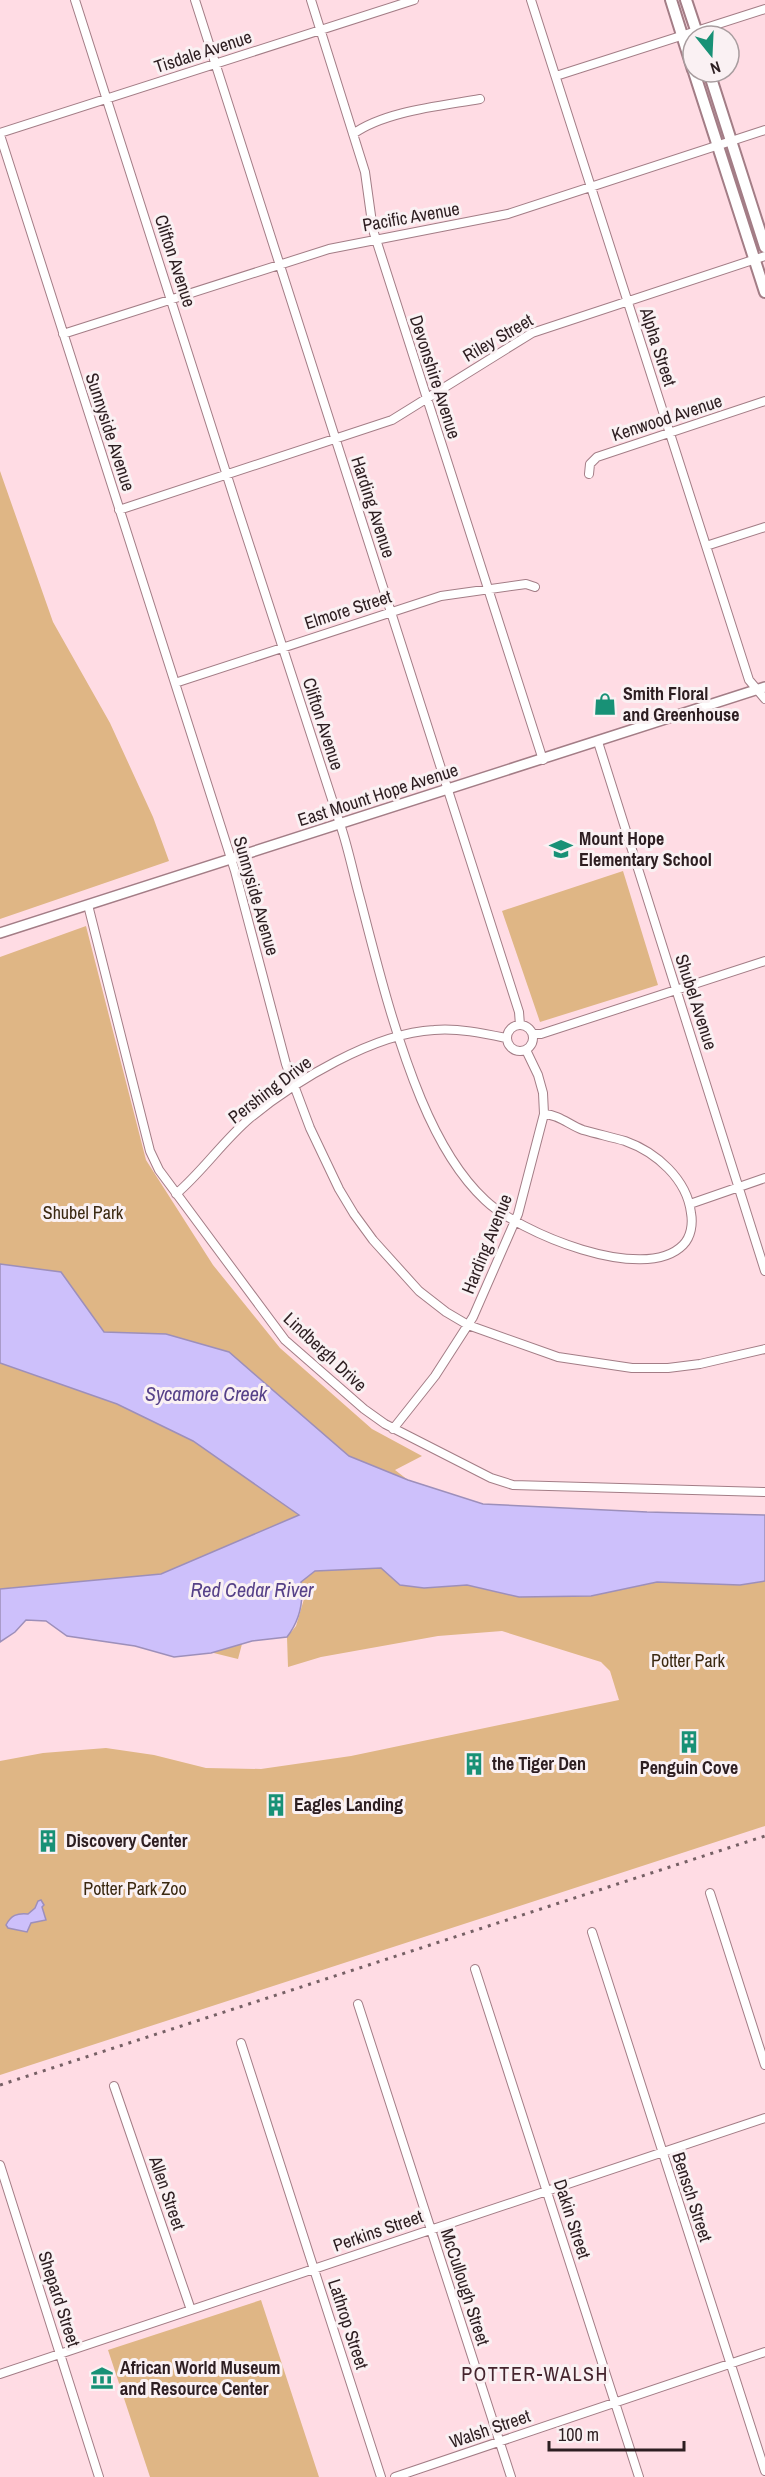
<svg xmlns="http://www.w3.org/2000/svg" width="765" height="2477" font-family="'Archivo Narrow',sans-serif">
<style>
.green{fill:#dfb685}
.water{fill:#cdc0fb;stroke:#9d8fba;stroke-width:1.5}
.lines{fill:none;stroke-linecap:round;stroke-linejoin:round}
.minor-casing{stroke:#a37d86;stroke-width:10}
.tertiary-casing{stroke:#a37d86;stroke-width:12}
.secondary-casing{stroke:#a37d86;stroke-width:14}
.minor{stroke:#fff;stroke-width:8}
.tertiary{stroke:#fff;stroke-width:9}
.secondary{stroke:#fff;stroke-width:10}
.rail{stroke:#766065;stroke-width:3;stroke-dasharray:3 6;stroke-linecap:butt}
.labels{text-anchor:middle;stroke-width:6;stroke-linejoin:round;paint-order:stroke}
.street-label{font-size:18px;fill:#2d1e21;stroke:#faf1f3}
.poi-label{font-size:18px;font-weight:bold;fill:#2d1e21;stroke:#faf1f3;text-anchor:start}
.park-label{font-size:18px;fill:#3b2911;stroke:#faf1f3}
.water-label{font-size:20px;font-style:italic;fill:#564188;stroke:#faf1f3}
.neighbourhood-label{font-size:20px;letter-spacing:1.5px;fill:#45252e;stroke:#faf1f3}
</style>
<rect width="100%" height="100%" fill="#ffdce4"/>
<path class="green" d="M 0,471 L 53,622 L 110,723 L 153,817 L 169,861 L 0,919 Z
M 623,871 L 658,985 L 540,1022 L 502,911 Z
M 86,926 L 146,1160 L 213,1265 L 280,1348 L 372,1429 L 422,1456 L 395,1470 L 408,1480 L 246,1629 L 238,1659 L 84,1621 L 97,1580 L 0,1589 L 0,957 Z
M 347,1568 L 381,1568 L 400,1585 L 424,1588 L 467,1585 L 519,1597 L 591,1596 L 657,1582 L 740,1585 L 765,1581 L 765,1826 L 0,2075 L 0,1761 L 43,1753 L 106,1748 L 154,1755 L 206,1768 L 261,1769 L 351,1756 L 619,1700 L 610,1671 L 601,1662 L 502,1631 L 438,1636 L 321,1657 L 288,1667 L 287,1637 L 296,1626 L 304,1599 L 301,1582 L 315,1571 Z
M 261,2300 L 319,2477 L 150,2477 L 108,2350 Z"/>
<path class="water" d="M 0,1264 L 61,1272 L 104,1332 L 166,1334 L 229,1352 L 349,1456 L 408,1480 L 483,1504 L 647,1512 L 765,1515 L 765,1581 L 740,1585 L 657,1582 L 591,1596 L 519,1597 L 467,1585 L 424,1588 L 400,1585 L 381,1568 L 315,1571 L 301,1582 C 304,1603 300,1620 287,1637 L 252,1641 L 211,1653 L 174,1657 L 135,1646 L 67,1636 L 46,1621 L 26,1620 L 15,1632 L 0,1642 L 0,1589 L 161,1574 L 299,1515 L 193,1441 L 117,1404 L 0,1363 Z
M 41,1900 L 44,1905 L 42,1907 L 46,1920 L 31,1923 L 27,1932 L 8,1928 L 6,1925 C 11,1915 17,1913 28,1914 L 35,1908 L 38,1901 Z"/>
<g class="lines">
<g class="minor-casing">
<path id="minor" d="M 75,0 C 164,276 250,552 341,827 C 349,851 354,877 361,902 C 378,968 395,1036 421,1099 C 436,1135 456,1173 485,1200 C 518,1232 644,1285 683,1245 C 691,1237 693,1224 691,1213 C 687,1179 656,1152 625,1141 C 611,1137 597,1134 583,1130 C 569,1125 560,1115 544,1114
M 195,0 L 519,1012 L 520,1025
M 311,0 L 365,172 L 373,230 L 543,760
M 531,0 L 749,680 L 765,699
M 556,76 L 765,9
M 0,133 L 414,0
M 353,134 C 385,111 441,106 480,99
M 0,135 L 235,871 L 286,1064 L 310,1128 L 339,1189 L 354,1214 L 373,1240 L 419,1291 L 446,1312 L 468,1325 L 558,1357 L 632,1368 L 668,1368 L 700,1364 L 765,1349
M 63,334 L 329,249 L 508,214 L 765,130
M 589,474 L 590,464 L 597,457 L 765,401
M 119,510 L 392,420 L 532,333 L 765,256
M 706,546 L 765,527
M 175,683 L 441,596 L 526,584 L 535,587
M 598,742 L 765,1271
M 88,905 L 150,1151 L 159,1170 L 285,1340 L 364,1409 L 385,1424 L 491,1478 L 513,1485 L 765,1492
M507 1038a13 13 0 1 1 26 0a13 13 0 1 1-26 0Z
M 533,1034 L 541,1034 L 765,961
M 176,1194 C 203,1171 223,1141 250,1118 C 295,1081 374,1033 434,1030 C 458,1028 482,1033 506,1038
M 690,1204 L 765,1178
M 393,1429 L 435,1376 L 473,1317 L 518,1214 L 544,1114 L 543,1093 L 538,1075 L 526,1050
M 710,1893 L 765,2065
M 592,1932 L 765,2471
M 475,1969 L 639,2477
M 358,2004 L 511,2477
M 241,2043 L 381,2477
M 114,2086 L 191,2310
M 0,2165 L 99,2477
M 0,2374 L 765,2118
M 395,2477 L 765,2352"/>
</g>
<g class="tertiary-casing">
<path id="tertiary" d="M 0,933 L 765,687"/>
</g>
<g class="secondary-casing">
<path id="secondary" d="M 671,0 L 693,70
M 686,0 L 698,36
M 694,72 L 765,292
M 709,72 L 765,247"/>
</g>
<use href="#minor" class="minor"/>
<use href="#tertiary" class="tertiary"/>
<use href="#secondary" class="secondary"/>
<path class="rail" d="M 0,2085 L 765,1836"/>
</g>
<defs>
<g id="shop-bare" transform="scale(1.8)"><path d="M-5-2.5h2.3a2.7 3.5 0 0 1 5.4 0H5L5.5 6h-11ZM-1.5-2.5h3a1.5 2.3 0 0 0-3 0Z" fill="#189176" stroke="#faf1f3" stroke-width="2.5" paint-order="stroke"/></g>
<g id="school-bare" transform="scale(1.8)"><path d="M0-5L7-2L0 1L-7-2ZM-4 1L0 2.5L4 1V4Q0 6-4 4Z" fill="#189176" stroke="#faf1f3" stroke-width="2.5" paint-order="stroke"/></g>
<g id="building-bare" transform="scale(1.8)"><path d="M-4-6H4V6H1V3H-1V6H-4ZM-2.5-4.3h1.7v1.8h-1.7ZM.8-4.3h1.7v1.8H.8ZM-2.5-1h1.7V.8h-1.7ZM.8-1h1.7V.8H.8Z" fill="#189176" stroke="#faf1f3" stroke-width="2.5" paint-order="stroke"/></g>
<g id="museum-bare" transform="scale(1.8)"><path d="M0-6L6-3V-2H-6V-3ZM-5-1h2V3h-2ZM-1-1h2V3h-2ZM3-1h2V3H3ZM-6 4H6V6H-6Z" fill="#189176" stroke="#faf1f3" stroke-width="2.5" paint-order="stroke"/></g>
</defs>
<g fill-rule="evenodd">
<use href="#shop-bare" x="605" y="704"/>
<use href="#school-bare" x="561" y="849"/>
<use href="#building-bare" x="689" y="1742"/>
<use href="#building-bare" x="474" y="1764"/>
<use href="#building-bare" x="276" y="1805"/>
<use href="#building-bare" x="48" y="1841"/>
<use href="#museum-bare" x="102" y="2378"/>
</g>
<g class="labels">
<g class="street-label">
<text transform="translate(203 52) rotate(-18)" y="6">Tisdale Avenue</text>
<text transform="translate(411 217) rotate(-10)" y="6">Pacific Avenue</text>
<text transform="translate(175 261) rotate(72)" y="6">Clifton Avenue</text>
<text transform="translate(498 338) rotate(-30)" y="6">Riley Street</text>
<text transform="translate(658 347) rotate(72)" y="6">Alpha Street</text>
<text transform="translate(435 377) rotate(72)" y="6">Devonshire Avenue</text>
<text transform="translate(667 418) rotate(-18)" y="6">Kenwood Avenue</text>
<text transform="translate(110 432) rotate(72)" y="6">Sunnyside Avenue</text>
<text transform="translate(373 507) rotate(72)" y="6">Harding Avenue</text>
<text transform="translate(348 610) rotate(-18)" y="6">Elmore Street</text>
<text transform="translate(323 724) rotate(72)" y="6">Clifton Avenue</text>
<text transform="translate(378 795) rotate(-18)" y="6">East Mount Hope Avenue</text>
<text transform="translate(256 896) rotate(74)" y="6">Sunnyside Avenue</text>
<text transform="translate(696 1002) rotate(72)" y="6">Shubel Avenue</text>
<text transform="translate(270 1090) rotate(-37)" y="6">Pershing Drive</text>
<text transform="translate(487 1244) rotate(-68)" y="6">Harding Avenue</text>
<text transform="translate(325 1352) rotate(43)" y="6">Lindbergh Drive</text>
<text transform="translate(167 2193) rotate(71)" y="6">Allen Street</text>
<text transform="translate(692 2197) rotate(72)" y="6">Bensch Street</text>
<text transform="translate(572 2219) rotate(72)" y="6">Dakin Street</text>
<text transform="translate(378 2231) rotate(-19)" y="6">Perkins Street</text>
<text transform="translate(465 2287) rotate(72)" y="6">McCullough Street</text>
<text transform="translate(59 2299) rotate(72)" y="6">Shepard Street</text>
<text transform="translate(348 2324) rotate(72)" y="6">Lathrop Street</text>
<text transform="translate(490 2429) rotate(-19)" y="6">Walsh Street</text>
</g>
<g class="poi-label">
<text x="623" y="700">Smith Floral<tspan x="623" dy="21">and Greenhouse</tspan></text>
<text x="579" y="845">Mount Hope<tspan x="579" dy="21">Elementary School</tspan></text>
<text x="492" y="1770">the Tiger Den</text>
<text x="689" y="1774" text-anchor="middle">Penguin Cove</text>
<text x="294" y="1811">Eagles Landing</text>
<text x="66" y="1847">Discovery Center</text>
<text x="120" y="2374">African World Museum<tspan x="120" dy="21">and Resource Center</tspan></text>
</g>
<g class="park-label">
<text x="83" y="1219">Shubel Park</text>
<text x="688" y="1667">Potter Park</text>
<text x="135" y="1895">Potter Park Zoo</text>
</g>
<g class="water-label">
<text x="206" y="1401">Sycamore Creek</text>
<text x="252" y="1597">Red Cedar River</text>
</g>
<g class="neighbourhood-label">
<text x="535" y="2381">POTTER-WALSH</text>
</g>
</g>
<g transform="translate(711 54) rotate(162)"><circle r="28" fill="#faf1f3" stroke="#a89d9f" stroke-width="1.5"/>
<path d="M0-4.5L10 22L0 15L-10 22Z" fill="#189176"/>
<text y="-9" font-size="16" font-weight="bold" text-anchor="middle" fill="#2d1e21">N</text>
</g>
<path d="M549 2441v9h135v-9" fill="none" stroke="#2d1e21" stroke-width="3"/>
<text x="558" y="2441" font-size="18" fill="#2d1e21" stroke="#faf1f3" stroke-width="4.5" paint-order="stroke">100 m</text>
</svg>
